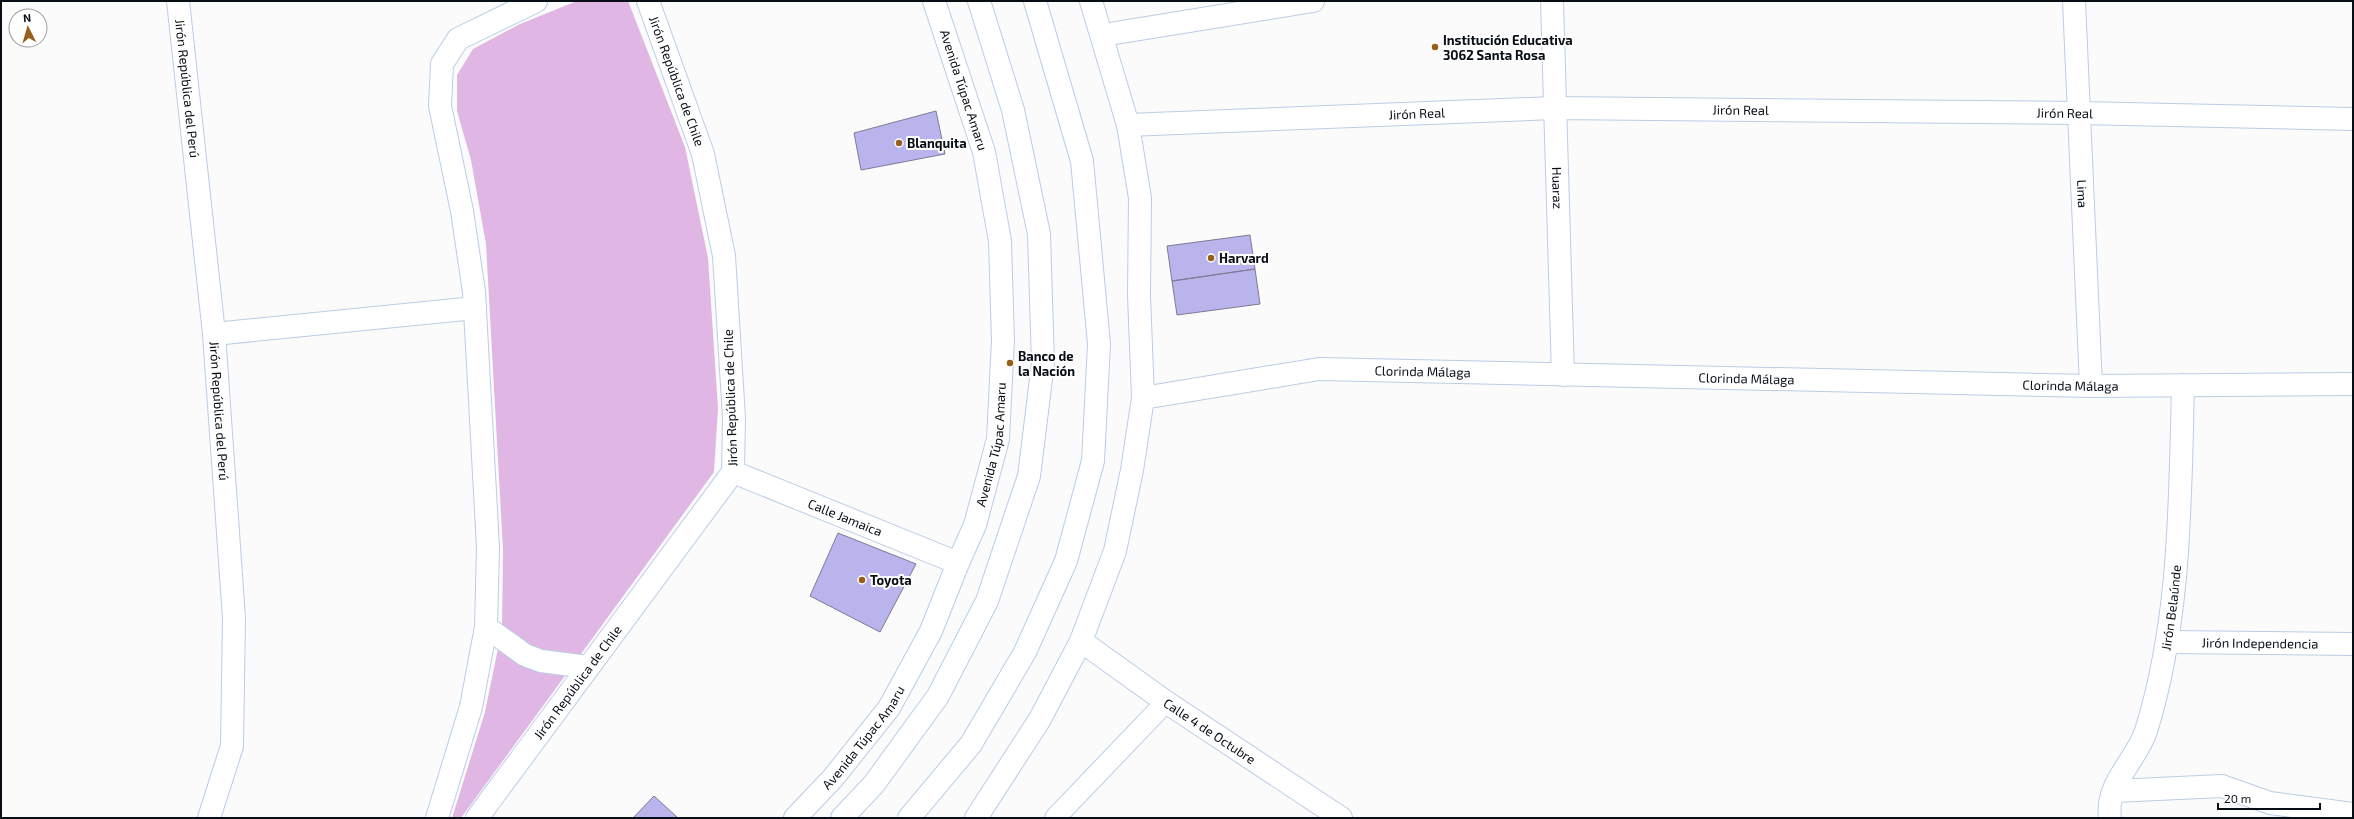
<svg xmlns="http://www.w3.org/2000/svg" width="2354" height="819" font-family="'Exo 2',sans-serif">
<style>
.green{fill:#e0b7e4}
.building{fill:#b9b4eb;stroke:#7d7b95}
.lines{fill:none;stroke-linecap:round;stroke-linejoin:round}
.lane-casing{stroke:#bacde5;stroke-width:22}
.street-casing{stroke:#bacde5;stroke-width:24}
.secondary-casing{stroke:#bacde5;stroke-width:24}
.highway-casing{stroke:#bacde5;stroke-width:24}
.lane{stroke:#fff;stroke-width:20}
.street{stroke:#fff;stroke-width:22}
.secondary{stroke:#fff;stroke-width:22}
.highway{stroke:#fff;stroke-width:22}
.poi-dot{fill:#975f1a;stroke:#fff;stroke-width:1.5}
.labels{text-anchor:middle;stroke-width:4;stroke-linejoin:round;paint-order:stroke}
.poi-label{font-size:13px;font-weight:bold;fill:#080e16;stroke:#fff;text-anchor:start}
.street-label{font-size:13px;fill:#080e16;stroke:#fff}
</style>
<rect width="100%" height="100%" fill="#fbfbfb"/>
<path class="green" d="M 577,1 L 628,1 L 685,147 L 708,258 L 718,408 L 714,472 L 461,818 L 452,818 L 485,712 L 502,629 L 503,550 L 486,244 L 471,160 L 457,111 L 457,75 L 473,49 L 520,24 Z"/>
<path class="building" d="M 936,111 L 945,154 L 861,170 L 854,133 Z
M 1250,235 L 1255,269 L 1172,281 L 1167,246 Z
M 1255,269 L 1260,304 L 1177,315 L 1172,281 Z
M 838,533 L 916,564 L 880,632 L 810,596 Z
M 654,796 L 678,818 L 633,818 Z"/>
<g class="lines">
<g class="lane-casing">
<path id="lane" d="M 1055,818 L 1166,702"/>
</g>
<g class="street-casing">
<g id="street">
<path id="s1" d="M 178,1 L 214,334 L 234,618 L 232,746 L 209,818"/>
<path id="s2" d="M 1552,1 L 1563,375"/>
<path id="s3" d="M 2074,1 L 2091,386"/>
<path d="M 1103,35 L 1313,1"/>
<path id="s4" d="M 1128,125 L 1554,108 L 2079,113 L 2353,119"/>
<path d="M 214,334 L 475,308"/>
<path id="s5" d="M 1143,398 L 1319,369 L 2091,386 L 2353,384"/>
<path id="s6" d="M 733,472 L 958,563"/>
<path d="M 486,627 L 525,655 L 541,661 L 588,667"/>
<path id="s7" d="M 1081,641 L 1166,702 L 1341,818"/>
<path id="s8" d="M 2167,642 L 2353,644"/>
<path d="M 2114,791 L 2222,786 L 2270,803 L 2353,814"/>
<path d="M 437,818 L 471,707 L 486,627 L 488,547 L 474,292 L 462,211 L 440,106 L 442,64 L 458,39 L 536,1"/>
<path id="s9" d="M 477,818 L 733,472 L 734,418 L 724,256 L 703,154 L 648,1"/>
<path id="s10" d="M 2110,818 C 2105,784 2136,761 2146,731 C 2181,618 2180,501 2183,385"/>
</g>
</g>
<g class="secondary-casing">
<g id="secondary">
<path id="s11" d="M 795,818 L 833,778 L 889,708 L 931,631 L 958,563 L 975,525 L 998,439 L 1003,340 L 1000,241 L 984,152 L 934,1"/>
<path d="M 976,818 L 1040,719 L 1081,641 L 1115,551 L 1132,470 L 1143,398 L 1139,295 L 1140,198 L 1128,125 L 1091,1"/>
</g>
</g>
<g class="highway-casing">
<path id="highway" d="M 842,818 L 874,784 L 938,696 L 987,601 L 1029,476 L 1043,363 L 1039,234 L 1013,110 L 979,1
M 909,818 L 971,744 L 1025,652 L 1066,561 L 1093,461 L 1099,344 L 1082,161 L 1035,1"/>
</g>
<use href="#lane" class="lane"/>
<use href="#street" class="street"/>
<use href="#secondary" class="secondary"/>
<use href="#highway" class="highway"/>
</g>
<g class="poi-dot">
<circle cx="1435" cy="47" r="4"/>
<circle cx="899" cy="143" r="4"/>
<circle cx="1211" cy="258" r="4"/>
<circle cx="1010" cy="363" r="4"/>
<circle cx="862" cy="580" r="4"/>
</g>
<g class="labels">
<g class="poi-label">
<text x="1443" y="45">Institución Educativa<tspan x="1443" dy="15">3062 Santa Rosa</tspan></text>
<text x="907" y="148">Blanquita</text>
<text x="1219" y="263">Harvard</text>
<text x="1018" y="361">Banco de<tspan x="1018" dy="15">la Nación</tspan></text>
<text x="870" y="585">Toyota</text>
</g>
<g class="street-label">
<text transform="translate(677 81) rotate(70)" y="5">Jirón República de Chile</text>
<text dy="5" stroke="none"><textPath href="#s1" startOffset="88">Jirón República del Perú</textPath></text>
<text transform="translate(964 90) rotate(72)" y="5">Avenida Túpac Amaru</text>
<text dy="5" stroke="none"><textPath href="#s4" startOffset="613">Jirón Real</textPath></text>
<text dy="5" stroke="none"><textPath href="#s4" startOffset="289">Jirón Real</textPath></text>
<text dy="5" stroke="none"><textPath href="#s4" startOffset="937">Jirón Real</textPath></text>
<text dy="5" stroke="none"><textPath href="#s2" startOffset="187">Huaraz</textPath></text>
<text dy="5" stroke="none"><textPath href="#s3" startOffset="193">Lima</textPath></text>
<text dy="5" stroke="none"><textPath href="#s5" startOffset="282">Clorinda Málaga</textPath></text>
<text dy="5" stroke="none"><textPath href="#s5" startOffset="606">Clorinda Málaga</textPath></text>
<text dy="5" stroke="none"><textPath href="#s5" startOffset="930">Clorinda Málaga</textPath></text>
<text transform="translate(730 398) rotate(-92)" y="5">Jirón República de Chile</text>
<text dy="5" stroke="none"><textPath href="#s1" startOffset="412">Jirón República del Perú</textPath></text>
<text dy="5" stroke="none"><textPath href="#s11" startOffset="430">Avenida Túpac Amaru</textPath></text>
<text dy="5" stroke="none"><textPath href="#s6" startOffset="121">Calle Jamaica</textPath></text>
<text dy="5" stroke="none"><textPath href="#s10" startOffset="222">Jirón Belaúnde</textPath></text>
<text dy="5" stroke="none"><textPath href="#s8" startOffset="93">Jirón Independencia</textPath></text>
<text dy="5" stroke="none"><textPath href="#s9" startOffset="169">Jirón República de Chile</textPath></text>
<text dy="5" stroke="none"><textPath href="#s7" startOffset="157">Calle 4 de Octubre</textPath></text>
<text dy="5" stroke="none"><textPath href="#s11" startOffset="106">Avenida Túpac Amaru</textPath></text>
</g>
</g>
<rect width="2354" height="819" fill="none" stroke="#080e16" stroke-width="4"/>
<g transform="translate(28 28) rotate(355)"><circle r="19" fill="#ffffff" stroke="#9c9fa2"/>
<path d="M0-3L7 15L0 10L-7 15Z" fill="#975f1a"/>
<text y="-6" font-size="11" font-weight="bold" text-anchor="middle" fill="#080e16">N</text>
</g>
<path d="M2218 803v6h102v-6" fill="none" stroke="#080e16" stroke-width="2"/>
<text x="2224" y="803" font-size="12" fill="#080e16" stroke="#ffffff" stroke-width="3" paint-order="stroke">20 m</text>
</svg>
